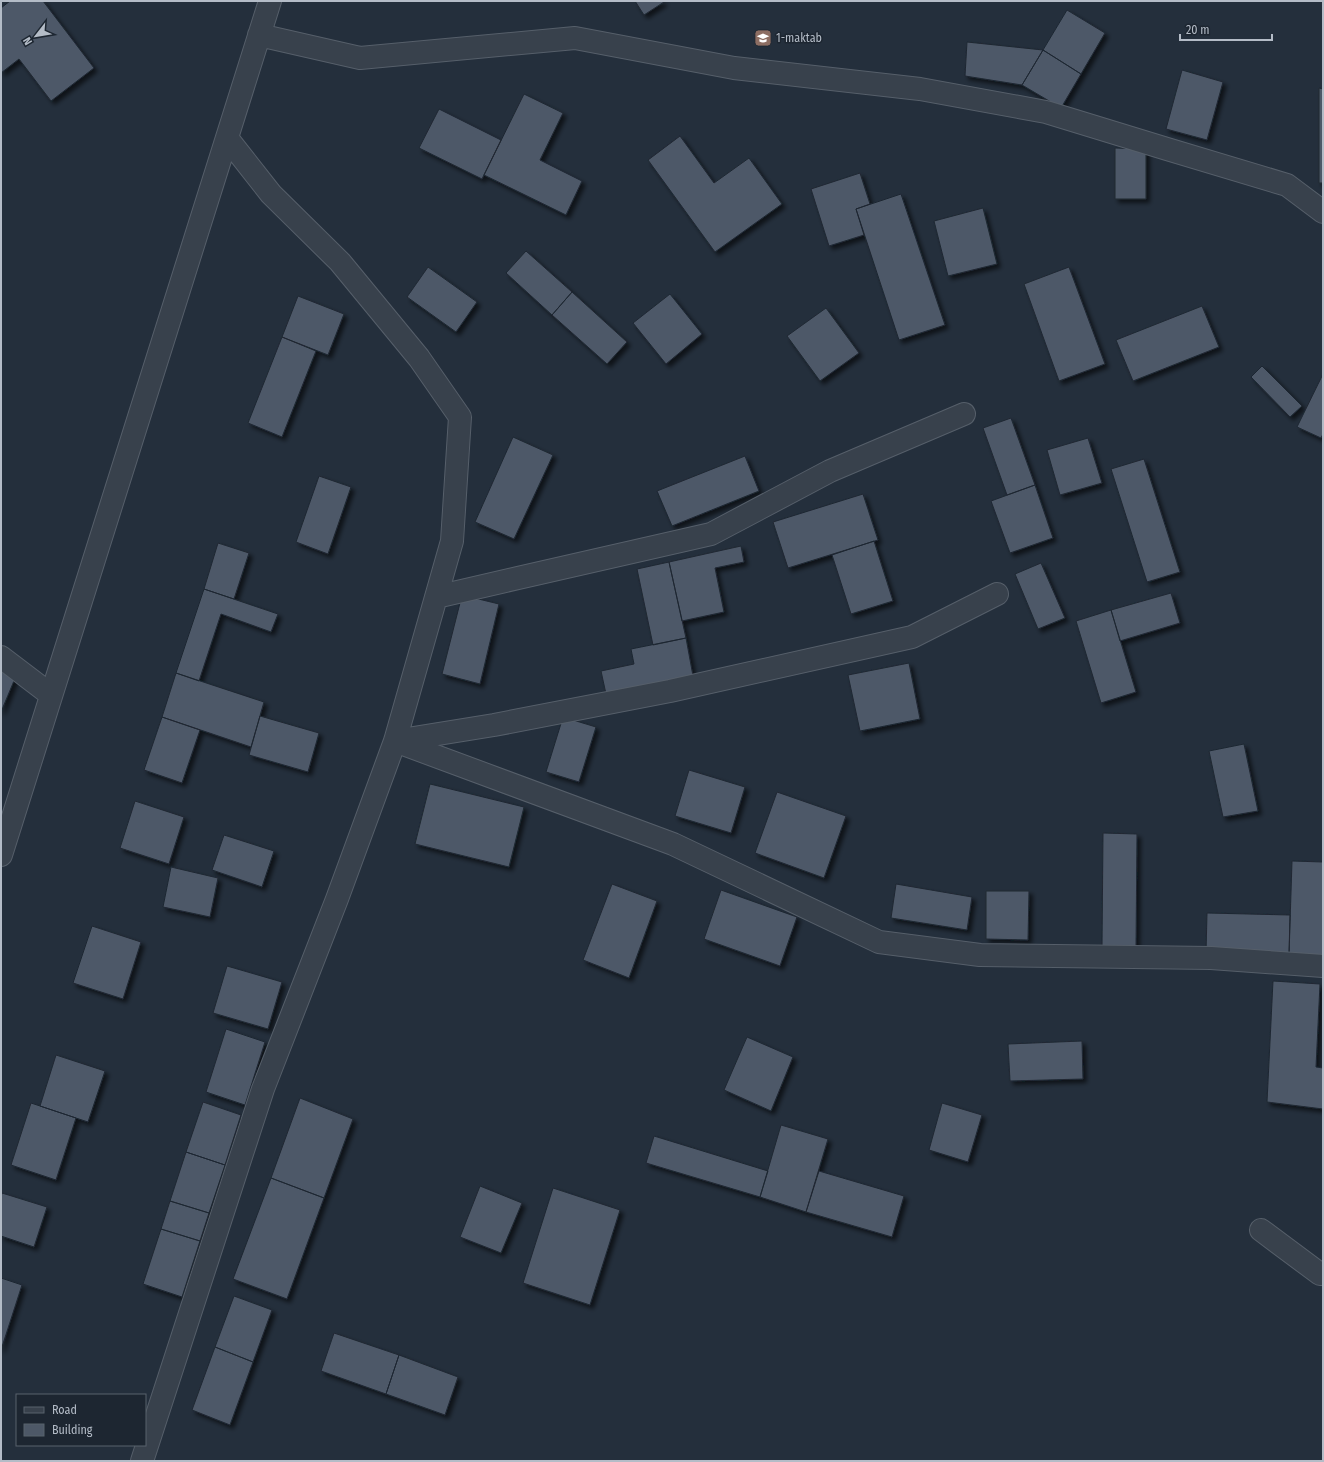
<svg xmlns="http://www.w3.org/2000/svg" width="1324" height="1462" font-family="'Fira Sans Condensed',sans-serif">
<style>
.building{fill:#4d5867;stroke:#1f2833;filter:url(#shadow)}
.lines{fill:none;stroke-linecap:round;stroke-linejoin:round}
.street-casing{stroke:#565f6a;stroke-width:24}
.street{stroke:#38414c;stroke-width:22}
.labels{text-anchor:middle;stroke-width:3;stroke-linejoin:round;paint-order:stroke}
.poi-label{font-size:12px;fill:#b4bcc7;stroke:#1d2631;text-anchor:start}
</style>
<defs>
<filter id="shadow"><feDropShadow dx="3.5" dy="3.5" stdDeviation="2" flood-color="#0009"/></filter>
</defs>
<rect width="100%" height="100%" fill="#242f3c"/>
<path class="building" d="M 10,1 L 43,1 L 94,68 L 51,101 L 19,59 L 1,73 L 1,8 Z
M 635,1 L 663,1 L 664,2 L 644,15 Z
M 1067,10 L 1105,33 L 1081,74 L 1043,50 Z
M 967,42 L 1043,50 L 1022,85 L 965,76 Z
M 1043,50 L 1081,74 L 1061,108 L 1022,85 Z
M 1182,70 L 1223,82 L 1207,140 L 1166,129 Z
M 1319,88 L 1323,89 L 1323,183 L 1319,183 Z
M 524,94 L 563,113 L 540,160 L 582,181 L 566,215 L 484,175 Z
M 439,109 L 501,140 L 482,179 L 419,148 Z
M 680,136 L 714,183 L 749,158 L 782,204 L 715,252 L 648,160 Z
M 1115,148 L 1146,149 L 1146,199 L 1115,199 Z
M 860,173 L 870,204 L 856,209 L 864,235 L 829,246 L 811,189 Z
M 901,194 L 945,325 L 899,340 L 856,209 Z
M 983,208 L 997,264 L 948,276 L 934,221 Z
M 526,251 L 572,292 L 552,315 L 506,273 Z
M 428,267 L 477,302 L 456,332 L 407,297 Z
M 1069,267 L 1105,364 L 1059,381 L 1024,284 Z
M 572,292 L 627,342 L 607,364 L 552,315 Z
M 670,294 L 702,334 L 666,364 L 633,323 Z
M 298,296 L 344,314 L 328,355 L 282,337 Z
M 1202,306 L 1219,347 L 1133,381 L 1116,340 Z
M 826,308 L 859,353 L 820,381 L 787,336 Z
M 282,337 L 316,351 L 282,437 L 248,423 Z
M 1262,366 L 1302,406 L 1290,417 L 1251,377 Z
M 1323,374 L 1323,434 L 1321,438 L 1297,427 Z
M 1011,418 L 1035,485 L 1007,495 L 983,428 Z
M 513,437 L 553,455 L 514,539 L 475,522 Z
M 1088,438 L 1102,483 L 1060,495 L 1047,450 Z
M 745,456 L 759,491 L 672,526 L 657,491 Z
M 1144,459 L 1180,572 L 1147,582 L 1111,469 Z
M 319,476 L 351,487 L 328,554 L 296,542 Z
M 1035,485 L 1053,538 L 1010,553 L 991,501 Z
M 863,494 L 878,540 L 788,568 L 773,522 Z
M 874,541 L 893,601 L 851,614 L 832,555 Z
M 218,543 L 249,553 L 234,599 L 204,589 Z
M 741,546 L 744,562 L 715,568 L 724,612 L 682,621 L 669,562 Z
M 669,562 L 686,638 L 653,645 L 637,569 Z
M 1041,563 L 1065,618 L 1038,629 L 1015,574 Z
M 204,589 L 278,614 L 271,632 L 221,614 L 199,681 L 176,673 Z
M 1171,593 L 1180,623 L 1120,641 L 1111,610 Z
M 462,595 L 499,604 L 480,684 L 442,674 Z
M 1111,610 L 1136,692 L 1101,703 L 1076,621 Z
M 686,638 L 693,676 L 606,694 L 601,671 L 634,664 L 631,649 Z
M 909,663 L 920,719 L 860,731 L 848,675 Z
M 1,670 L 16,676 L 1,712 Z
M 176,673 L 264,702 L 251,747 L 162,717 Z
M 260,716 L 319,733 L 308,772 L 249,755 Z
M 162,717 L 200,730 L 182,783 L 144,770 Z
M 563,717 L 596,727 L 579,782 L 546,772 Z
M 1244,744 L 1258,811 L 1223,817 L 1209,751 Z
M 689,770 L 745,787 L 731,833 L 675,816 Z
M 430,784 L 524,807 L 509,867 L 415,844 Z
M 777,792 L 846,816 L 824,878 L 755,853 Z
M 135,801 L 184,817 L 169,864 L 120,848 Z
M 1103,833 L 1137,834 L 1136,947 L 1102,946 Z
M 224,835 L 274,851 L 262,887 L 212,870 Z
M 1292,861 L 1323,862 L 1323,956 L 1289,955 Z
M 171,867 L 218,878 L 210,917 L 163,907 Z
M 612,884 L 657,901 L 629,978 L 583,960 Z
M 896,884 L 972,897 L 967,930 L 891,918 Z
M 721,890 L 797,917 L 780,966 L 704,939 Z
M 986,891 L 1029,891 L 1028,940 L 986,939 Z
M 1207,913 L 1290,915 L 1289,955 L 1206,953 Z
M 92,926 L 141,942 L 123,999 L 73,983 Z
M 227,966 L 282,982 L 268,1029 L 213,1013 Z
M 1273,981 L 1320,984 L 1316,1067 L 1323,1068 L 1323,1109 L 1267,1102 Z
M 226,1029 L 265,1042 L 245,1105 L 206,1092 Z
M 747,1037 L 793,1057 L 771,1111 L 724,1090 Z
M 1082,1041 L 1083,1079 L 1010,1081 L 1008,1044 Z
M 56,1055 L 105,1071 L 88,1122 L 40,1106 Z
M 300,1098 L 353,1119 L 324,1198 L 271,1178 Z
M 203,1102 L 241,1115 L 225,1165 L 186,1152 Z
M 31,1103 L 76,1118 L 56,1180 L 11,1165 Z
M 942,1103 L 982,1115 L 968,1162 L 929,1150 Z
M 781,1125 L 828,1139 L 806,1212 L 760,1197 Z
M 654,1136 L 768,1171 L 760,1197 L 646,1163 Z
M 186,1152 L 225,1165 L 209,1213 L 170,1201 Z
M 819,1171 L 904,1196 L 892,1237 L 806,1212 Z
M 271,1178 L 324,1198 L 287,1299 L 233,1279 Z
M 480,1186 L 522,1203 L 501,1253 L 460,1237 Z
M 553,1188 L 620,1210 L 590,1305 L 523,1283 Z
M 2,1193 L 47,1207 L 34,1247 L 1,1236 L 1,1197 Z
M 170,1201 L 209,1213 L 200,1241 L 161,1229 Z
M 161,1229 L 200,1241 L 182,1297 L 143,1284 Z
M 1,1278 L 22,1285 L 1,1350 Z
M 234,1296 L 272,1310 L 253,1362 L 215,1347 Z
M 334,1333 L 399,1355 L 386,1394 L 321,1371 Z
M 215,1347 L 253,1362 L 230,1425 L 192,1410 Z
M 399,1355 L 458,1377 L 445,1415 L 386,1394 Z"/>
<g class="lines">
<g class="street-casing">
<path id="street" d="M 259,35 L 360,58 L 575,38 L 734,68 L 920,89 L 1046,112 L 1167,149 L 1287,185 L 1323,212
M 997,594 L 912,637 L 670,691 L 494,725 L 395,741 L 673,844 L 879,942 L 980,955 L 1211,958 L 1323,966
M 436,597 L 518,578 L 711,534 L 830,471 L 964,414
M 1,657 L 51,695
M 1,855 L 270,1
M 1261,1230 L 1320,1274 L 1323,1274
M 142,1461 L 263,1089 L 337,899 L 395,741 L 452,541 L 460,417 L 419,358 L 340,262 L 271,194 L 227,138"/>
</g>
<use href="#street" class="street"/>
</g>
<defs>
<g id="school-square" transform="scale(0.9)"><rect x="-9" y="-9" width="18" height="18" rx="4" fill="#8d6e63" stroke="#1d2631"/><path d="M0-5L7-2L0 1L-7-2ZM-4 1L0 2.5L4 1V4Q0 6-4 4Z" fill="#fff"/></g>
</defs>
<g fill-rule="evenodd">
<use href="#school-square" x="763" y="38"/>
</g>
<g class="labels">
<g class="poi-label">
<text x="776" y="42">1-maktab</text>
</g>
</g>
<rect width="1324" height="1462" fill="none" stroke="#b4bcc7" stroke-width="4"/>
<rect x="16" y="1394" width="130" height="52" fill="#1d2631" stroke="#59626d"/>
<rect x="24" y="1407" width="20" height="6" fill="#38414c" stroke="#59626d"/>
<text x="52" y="1414" font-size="12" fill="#b4bcc7">Road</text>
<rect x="24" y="1424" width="20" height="12" fill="#4d5867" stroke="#59626d"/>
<text x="52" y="1434" font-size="12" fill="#b4bcc7">Building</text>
<g transform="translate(36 36) rotate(239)" stroke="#1d2631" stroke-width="3" paint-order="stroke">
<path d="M0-3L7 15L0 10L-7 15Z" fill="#b4bcc7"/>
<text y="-6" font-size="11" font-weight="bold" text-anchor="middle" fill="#b4bcc7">N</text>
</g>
<path d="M1180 34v6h92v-6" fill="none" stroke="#b4bcc7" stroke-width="2"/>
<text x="1186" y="34" font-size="12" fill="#b4bcc7" stroke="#1d2631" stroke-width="3" paint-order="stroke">20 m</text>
</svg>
